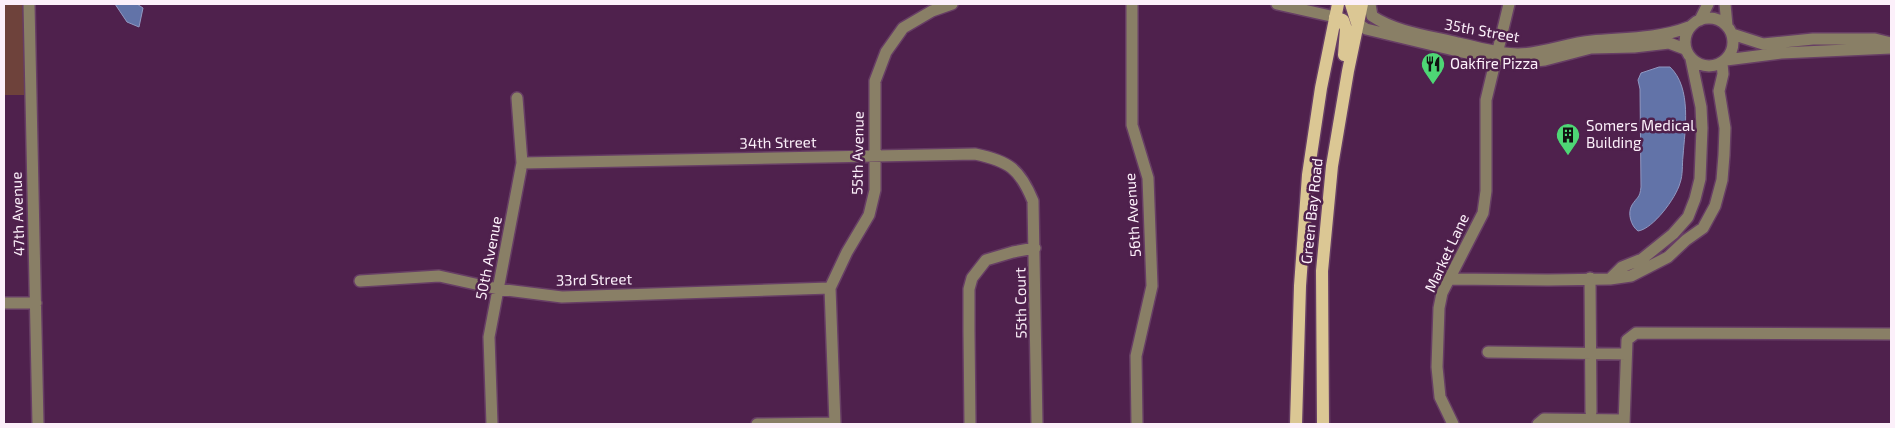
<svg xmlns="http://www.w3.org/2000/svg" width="1895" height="428" font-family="'Exo 2',sans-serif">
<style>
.green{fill:#6e423b}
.water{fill:#6273a8;stroke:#9098c1}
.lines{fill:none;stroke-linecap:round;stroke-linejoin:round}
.minor-casing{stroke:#673e65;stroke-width:14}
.major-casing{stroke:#673e65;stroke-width:15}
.minor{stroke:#897f66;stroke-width:11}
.major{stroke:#dbc794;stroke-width:12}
.labels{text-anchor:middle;stroke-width:5;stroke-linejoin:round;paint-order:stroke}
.street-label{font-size:15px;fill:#fcf0fa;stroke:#4f214d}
.poi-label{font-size:15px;fill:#fcf0fa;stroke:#4f214d;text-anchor:start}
</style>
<rect width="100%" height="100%" fill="#4f214d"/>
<path class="green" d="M 4,4 L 24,4 L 26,95 L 4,95 Z"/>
<path class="water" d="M 115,4 L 137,4 L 143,8 L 139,27 L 127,22 Z
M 1659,67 L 1670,67 C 1692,88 1685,129 1683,156 C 1682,165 1683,175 1680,183 C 1676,198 1653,229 1638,231 C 1631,226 1627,213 1632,205 C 1637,197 1640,198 1641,187 L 1640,89 L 1638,80 L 1641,73 Z"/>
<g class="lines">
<g class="minor-casing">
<path id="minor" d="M 29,4 L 38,424
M 1132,4 L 1132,125 L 1148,178 L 1152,286 L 1136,356 L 1137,424
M 1277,4 L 1335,17
M 1370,4 L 1372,16 C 1396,32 1429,36 1458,43 C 1477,47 1498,54 1518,54 C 1543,54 1567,43 1592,41 C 1625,38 1658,39 1689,27
M 1725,4 L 1727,26
M1685 42a24 24 0 1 1 48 0a24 24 0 1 1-48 0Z
M 1700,20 L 1708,4
M 1357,23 L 1366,29 L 1487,58 L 1526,62 L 1545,60 L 1591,48 L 1634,47 L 1669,43 L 1685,49
M 1732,34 L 1763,44 L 1813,39 L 1875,39 L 1891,43
M 1726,60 L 1781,53 L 1891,48
M 522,163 L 975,154 C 1009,161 1020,169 1033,201 L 1037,424
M 1590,278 L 1591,412
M 1449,279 L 1548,280 L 1610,279 L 1631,276 L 1668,257 L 1686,240 L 1703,228 L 1715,206 L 1722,180 L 1724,155 L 1725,128 L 1719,91 L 1723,74 L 1722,63
M 1610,279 L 1622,267 L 1642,259 L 1673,234 L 1688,217 L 1695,199 L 1700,179 L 1702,128 L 1701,107 L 1691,59
M 360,281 L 439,276 L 498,289 L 562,297 L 830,288
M 4,303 L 36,303
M 1488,352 L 1626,354
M 492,424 L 489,337 L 522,163 L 517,98
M 757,424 L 834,423
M 835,424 L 830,288 L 847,252 L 869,215 L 875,190 L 875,81 L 886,52 L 903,28 L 932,11 L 952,4
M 970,424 L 969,332 L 969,289 L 972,278 L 986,260 L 1013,252 L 1035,248
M 1453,424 L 1440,397 L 1437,367 L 1439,308 L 1442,293 L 1483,213 L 1486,191 L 1486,100 L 1509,4
M 1538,424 L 1544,419 L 1624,420
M 1624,424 L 1627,340 L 1636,333 L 1891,334"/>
</g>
<g class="major-casing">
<path id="major" d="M 1351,4 L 1357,23
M 1335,17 L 1343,20 L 1346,29 L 1344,55
M 1296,424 L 1300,286 L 1308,175 L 1321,88 L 1338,4
M 1323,424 L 1322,271 L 1332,166 L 1348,71 L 1362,4"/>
</g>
<use href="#minor" class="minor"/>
<use href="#major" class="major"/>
</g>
<defs>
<g id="restaurant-pin" transform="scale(1.25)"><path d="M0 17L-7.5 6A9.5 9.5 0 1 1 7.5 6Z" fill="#4ed675" stroke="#4f214d"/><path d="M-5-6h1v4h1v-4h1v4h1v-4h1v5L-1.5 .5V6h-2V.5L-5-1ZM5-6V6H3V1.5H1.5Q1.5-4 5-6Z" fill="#111"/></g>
<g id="building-pin" transform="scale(1.25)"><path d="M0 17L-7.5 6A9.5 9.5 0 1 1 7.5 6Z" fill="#4ed675" stroke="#4f214d"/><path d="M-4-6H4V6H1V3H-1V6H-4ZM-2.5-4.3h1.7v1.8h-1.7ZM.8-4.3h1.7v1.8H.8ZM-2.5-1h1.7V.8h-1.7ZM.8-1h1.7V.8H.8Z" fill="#111"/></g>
</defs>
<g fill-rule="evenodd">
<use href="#restaurant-pin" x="1433" y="64"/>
<use href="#building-pin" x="1568" y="135"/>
</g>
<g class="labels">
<g class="street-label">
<text transform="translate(1482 31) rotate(10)" y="5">35th Street</text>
<text transform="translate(778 143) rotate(-1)" y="5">34th Street</text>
<text transform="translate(858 153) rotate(-89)" y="5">55th Avenue</text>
<text transform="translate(1312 211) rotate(-84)" y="5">Green Bay Road</text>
<text transform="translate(18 214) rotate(-92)" y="5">47th Avenue</text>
<text transform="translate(1133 215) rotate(-94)" y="5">56th Avenue</text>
<text transform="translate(1447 253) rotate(-65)" y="5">Market Lane</text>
<text transform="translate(489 258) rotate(-79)" y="5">50th Avenue</text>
<text transform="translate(594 280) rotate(-1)" y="5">33rd Street</text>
<text transform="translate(1021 303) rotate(-91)" y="5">55th Court</text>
</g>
<g class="poi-label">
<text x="1450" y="69">Oakfire Pizza</text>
<text x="1586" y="131">Somers Medical<tspan x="1586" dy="17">Building</tspan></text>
</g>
</g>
<rect width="1895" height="428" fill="none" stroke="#fcf0fa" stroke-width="10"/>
</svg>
